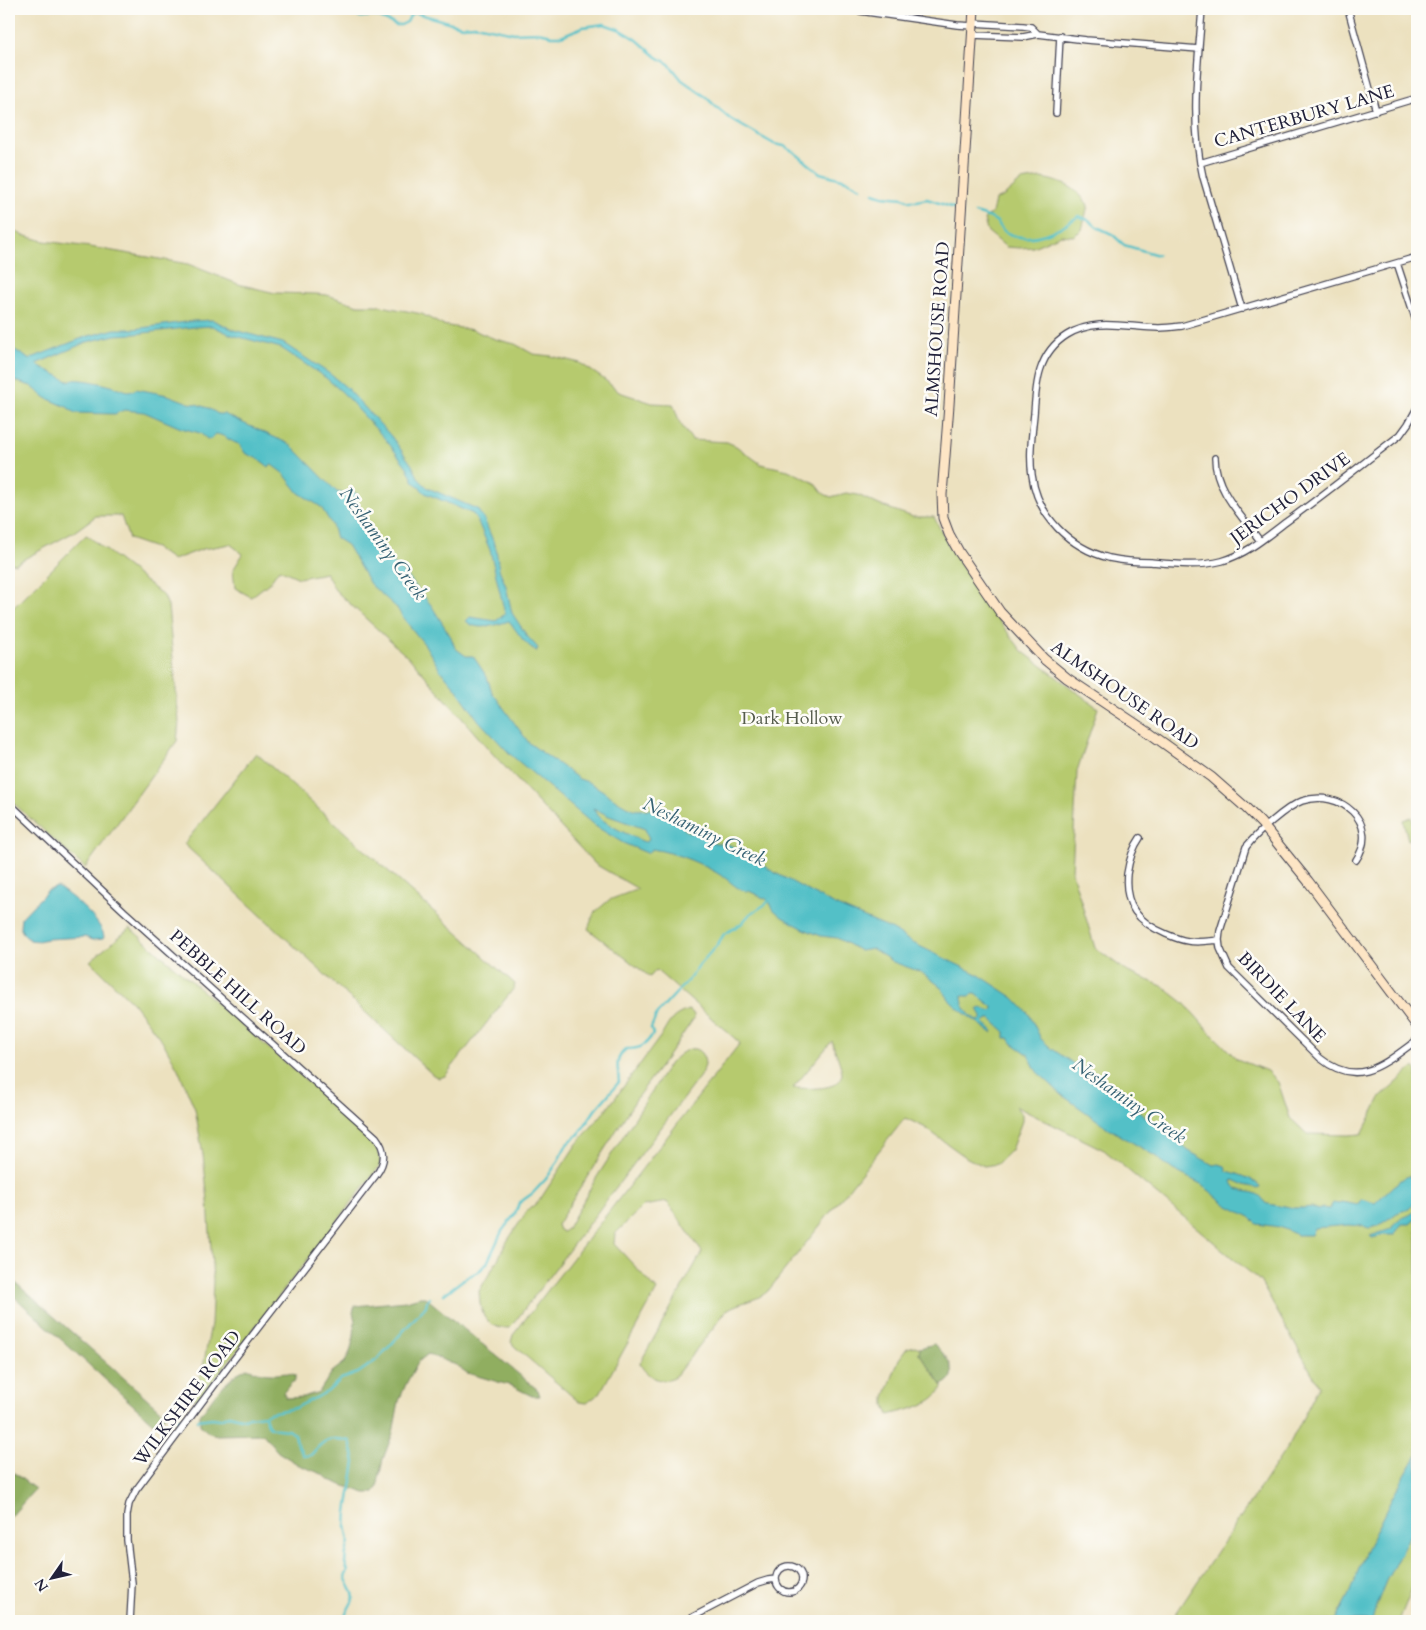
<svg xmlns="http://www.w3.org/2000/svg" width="1426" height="1630" font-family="Cardo,serif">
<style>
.green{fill:#b6ca6e;stroke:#6c7654;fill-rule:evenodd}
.forest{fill:#90ae61;stroke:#59684e}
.water{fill:#52c0c7;stroke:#3a7181;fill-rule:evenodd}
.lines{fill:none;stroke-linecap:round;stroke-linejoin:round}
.stream{stroke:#52c0c7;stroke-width:2.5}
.minor-casing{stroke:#403f4f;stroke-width:8}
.secondary-casing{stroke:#403f4f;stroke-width:11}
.minor{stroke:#fff;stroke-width:5.5}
.secondary{stroke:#fde5c5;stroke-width:9}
.labels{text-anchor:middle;stroke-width:5;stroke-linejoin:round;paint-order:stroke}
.street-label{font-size:18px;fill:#22223b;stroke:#fdfcf7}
.park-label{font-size:18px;fill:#565d4d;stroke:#fdfcf7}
.water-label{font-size:19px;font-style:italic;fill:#356173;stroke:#fdfcf7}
</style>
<rect width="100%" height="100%" fill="#fdfcf7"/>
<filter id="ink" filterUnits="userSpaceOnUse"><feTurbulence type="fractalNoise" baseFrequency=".02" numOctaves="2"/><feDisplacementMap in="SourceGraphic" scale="10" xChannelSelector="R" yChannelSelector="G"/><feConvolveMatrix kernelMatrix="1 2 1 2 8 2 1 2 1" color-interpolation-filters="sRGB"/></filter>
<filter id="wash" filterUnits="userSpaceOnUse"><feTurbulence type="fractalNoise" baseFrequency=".0096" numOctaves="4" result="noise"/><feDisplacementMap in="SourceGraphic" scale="20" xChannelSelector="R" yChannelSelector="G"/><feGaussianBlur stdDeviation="1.12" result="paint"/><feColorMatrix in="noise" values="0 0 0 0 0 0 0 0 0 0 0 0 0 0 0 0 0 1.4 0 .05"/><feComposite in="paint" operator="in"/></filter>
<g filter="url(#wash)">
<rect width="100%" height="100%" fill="#ece1bf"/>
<path class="green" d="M 1042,178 C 1064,183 1075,186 1088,205 L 1082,230 L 1073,236 L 1061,235 L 1033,247 L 1020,248 L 1006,247 L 987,231 L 984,219 L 992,213 L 995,200 L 1004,196 L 1021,181 Z
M 9,227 L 22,235 L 44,241 L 90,247 L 188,264 L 238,284 L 275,293 L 316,294 L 327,295 L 358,305 L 376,305 L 422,314 L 442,325 L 473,330 L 495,339 L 515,344 L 533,354 L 551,356 L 580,363 L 605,380 L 619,392 L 652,403 L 673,404 L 680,423 L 692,440 L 727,442 L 736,446 L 761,464 L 788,470 L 809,480 L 816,484 L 824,494 L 831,497 L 846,493 L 858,495 L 879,505 L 913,517 L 934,517 L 949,546 L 981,597 L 1022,651 L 1098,708 L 1077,771 L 1072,872 L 1095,948 L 1128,972 L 1162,986 L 1184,1003 L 1208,1030 L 1237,1059 L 1267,1071 L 1278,1082 L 1290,1118 L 1307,1134 L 1348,1135 L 1362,1134 L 1380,1098 L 1414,1067 L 1417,1071 L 1417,1576 L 1399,1621 L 1171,1621 L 1290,1443 L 1319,1386 L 1260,1281 L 1104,1150 L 1015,1106 L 1022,1114 L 1022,1121 L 1011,1150 L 997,1164 L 984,1166 L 967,1158 L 924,1127 L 905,1118 L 768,1291 C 756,1302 740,1301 727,1310 L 674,1378 C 661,1385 644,1375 640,1363 L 702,1252 L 667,1202 L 643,1206 L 615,1234 L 614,1244 L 657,1290 L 600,1393 L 587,1403 L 579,1402 L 514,1346 L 511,1342 L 513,1335 L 740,1043 L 656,970 L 650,977 L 588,929 L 594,913 L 609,900 L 638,889 L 595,864 L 492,753 L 415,664 L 335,590 L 326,573 L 299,578 L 279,569 L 269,583 L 251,597 L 235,588 L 233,570 L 243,554 L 230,544 L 203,549 L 173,560 L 155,548 L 129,539 L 121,516 L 96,516 L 74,532 L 15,564 L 9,562 ZM 832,1041 C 834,1049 842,1066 842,1074 C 841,1092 805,1088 793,1088 Z
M 86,535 L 88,536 L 164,596 L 168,606 L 179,722 L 177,741 L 85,868 L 9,799 L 9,612 Z
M 256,753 L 515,984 L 514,988 L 445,1076 L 439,1078 L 433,1075 L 184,844 Z
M 1412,817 L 1417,837 L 1408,840 L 1403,820 Z
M 130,928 L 308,1082 L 370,1139 L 378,1151 L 380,1161 L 379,1167 L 200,1398 L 196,1399 L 190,1397 L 196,1389 L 204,1362 L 211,1324 L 213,1281 L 208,1201 L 203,1155 L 195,1109 L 178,1069 L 163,1042 L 133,1003 L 90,961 Z
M 688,1010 L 692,1012 L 694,1015 L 694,1018 L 666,1059 L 638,1096 L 557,1225 L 559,1230 L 563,1232 L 568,1228 L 595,1180 L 670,1063 C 676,1058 682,1051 690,1049 C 699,1047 705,1056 705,1065 C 705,1068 701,1072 700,1076 L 514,1323 L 509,1328 L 500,1328 L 491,1324 L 484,1317 L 480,1304 L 479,1291 L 497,1261 L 506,1243 L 527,1211 L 539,1201 L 576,1145 L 610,1105 L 663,1033 C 671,1019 673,1016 688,1010 Z
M 915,1346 L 920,1348 L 919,1353 L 942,1385 L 942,1388 C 933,1406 906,1410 889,1415 L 885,1405 L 885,1397 L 899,1359 L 907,1348 Z"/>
<path class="forest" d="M 9,1277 L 166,1415 L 157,1424 L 154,1424 L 9,1292 Z
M 420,1297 L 425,1297 L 538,1390 L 540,1396 L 532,1396 L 512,1386 L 467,1373 L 456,1365 L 428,1354 L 418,1362 L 406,1384 L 399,1401 L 393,1433 L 383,1459 L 377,1488 L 373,1493 L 365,1493 L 342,1485 L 330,1480 L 322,1474 L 299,1465 L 278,1452 L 263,1434 L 217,1435 L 209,1433 L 200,1425 L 200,1415 L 217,1392 L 236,1374 L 247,1368 C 255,1371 262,1374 271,1374 C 280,1375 286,1371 295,1375 L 295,1381 L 291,1383 L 283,1393 L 287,1398 L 303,1397 L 319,1392 L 332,1372 L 345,1362 L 350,1352 L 354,1336 L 355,1321 L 353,1312 L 355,1306 L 406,1301 Z
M 934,1344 C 944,1353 965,1377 942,1385 L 919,1353 L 920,1348 Z
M 9,1469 L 35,1489 L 9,1519 Z"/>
<path class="water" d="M 213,320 L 234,330 L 283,343 L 330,374 L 347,388 L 391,436 L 412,465 L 419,479 L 428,488 L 477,509 L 484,519 L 496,548 L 499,569 L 506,586 L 512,613 L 527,636 L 538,648 L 536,652 L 523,640 L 509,621 C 496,625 477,632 466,621 L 470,617 L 496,621 L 505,614 L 490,550 L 478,522 L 473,514 L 425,493 L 414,482 L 407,467 L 386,440 L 342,392 L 326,378 L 281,348 L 232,335 L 212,326 L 194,327 L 135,334 L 115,335 L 87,342 L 36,364 L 68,381 C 79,376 117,387 130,392 L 136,389 L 168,395 L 189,403 L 196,404 L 208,408 L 218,414 L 224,414 L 243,423 L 287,443 L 293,447 L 337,492 L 342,493 L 353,491 L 358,495 L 355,500 L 371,534 L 392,562 L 408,577 L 431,605 L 451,637 L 455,648 L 466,656 L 473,656 L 487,677 L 492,692 L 529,743 L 579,779 C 599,784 614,802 633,809 C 639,811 643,809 649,809 C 655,810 665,813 671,816 C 680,820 681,830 691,833 L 695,831 L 700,832 L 708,842 L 727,844 L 739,849 L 758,861 L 770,870 L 816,895 L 839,907 L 893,930 L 911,942 L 979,975 L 1014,998 L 1029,1014 L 1041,1039 L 1051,1048 L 1107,1087 L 1153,1122 L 1166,1130 L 1181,1136 L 1186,1141 L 1182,1144 L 1187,1150 L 1213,1165 L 1219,1164 L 1225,1166 L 1227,1171 C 1238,1174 1252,1178 1260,1186 L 1259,1188 L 1244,1185 L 1233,1180 L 1232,1181 C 1236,1198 1258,1185 1265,1203 L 1268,1204 L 1290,1208 L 1303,1208 L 1312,1207 L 1319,1210 L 1322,1208 L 1329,1209 L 1333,1203 L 1338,1204 L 1341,1202 L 1358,1205 L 1361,1199 L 1375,1203 L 1393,1186 L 1404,1178 L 1409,1176 L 1417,1177 L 1417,1200 L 1409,1208 L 1397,1213 L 1378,1226 L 1369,1228 L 1363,1226 L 1349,1225 L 1314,1228 L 1311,1235 L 1297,1235 L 1280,1227 L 1257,1224 L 1250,1217 L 1227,1205 L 1201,1184 L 1173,1170 L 1155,1156 L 1108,1128 L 1062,1095 L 1044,1078 L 1037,1072 L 1028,1054 L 1012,1043 L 1009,1038 L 1005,1038 L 1005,1032 L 991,1019 L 988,1019 L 983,1022 L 992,1030 L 993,1032 L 992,1033 L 960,1010 L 951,1002 L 940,986 L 921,972 L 893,962 L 873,949 L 860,951 L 837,938 L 821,936 L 804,929 L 782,917 L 774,910 L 768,900 L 749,891 C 740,892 732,883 725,878 C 704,864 677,853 652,849 L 647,853 L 623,843 L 595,826 L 511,755 L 479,721 L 455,687 L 440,670 L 425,645 L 403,618 L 397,608 L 370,584 L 347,545 L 336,538 L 332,525 L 321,507 L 299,493 L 284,474 L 272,465 L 270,465 L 269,467 L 260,460 L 245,453 L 239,444 C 230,442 224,434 215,434 L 211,439 L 207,439 L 200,433 L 181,428 L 144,412 L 124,410 L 115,414 L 75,413 L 67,407 L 46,398 L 31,386 L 9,379 L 9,346 L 29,359 L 85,337 L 115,329 L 134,329 L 193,321 ZM 593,808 L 609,816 L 645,829 L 649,840 L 646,842 L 642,841 C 628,834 599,823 593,808 ZM 972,994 L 976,994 L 993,1007 L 992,1011 L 982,1008 L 978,1009 L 982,1016 L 982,1019 L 979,1021 C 969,1016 962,1008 962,996 L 970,996 Z
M 57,887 C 70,894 103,922 104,937 L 103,939 L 93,940 L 85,937 L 47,939 L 38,941 L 30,940 L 24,935 L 20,927 L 21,918 L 47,891 Z
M 1415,1211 L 1417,1211 L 1417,1218 L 1410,1224 L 1402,1224 L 1394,1235 L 1385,1235 L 1372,1238 L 1370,1236 L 1391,1229 C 1398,1215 1405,1220 1415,1211 Z
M 1417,1455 L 1417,1522 L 1386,1581 L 1376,1606 L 1372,1621 L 1335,1621 L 1349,1594 L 1365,1553 L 1393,1496 Z"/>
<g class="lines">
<path class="stream" d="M 331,9 L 361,17 L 376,16 L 396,25 L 401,25 L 407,22 L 411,14 L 416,13 L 462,26 L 475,25 L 514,33 L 537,32 L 548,34 L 551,36 L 561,36 L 583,27 L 604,24 L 621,30 L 636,39 L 657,57 L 669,64 L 682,80 L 706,97 L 714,105 L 730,119 L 774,144 L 784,146 L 794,152 L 820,173 L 846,180 L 861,188
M 874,193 L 883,196 L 903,198 L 910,201 L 917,201 L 927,199 L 954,208
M 975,213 C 982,215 992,217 997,222 C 1000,225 1002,231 1007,233 C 1032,245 1058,230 1079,216 L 1090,221 L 1097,227 L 1112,234 L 1124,245 L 1158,255
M 443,1295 L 464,1279 L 479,1271 L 487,1263 L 502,1231 L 515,1214 L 519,1203 L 533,1193 L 546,1179 L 555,1166 L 567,1144 L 579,1134 L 595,1110 L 619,1082 C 618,1067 614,1060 626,1049 C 641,1049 645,1046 653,1034 L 651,1028 L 657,1014 L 690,978 L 700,964 L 718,944 L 724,934 L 741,924 L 750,914 L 766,904 L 770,899
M 265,1415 C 268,1433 275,1427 287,1430 C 290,1431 293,1433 295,1434 L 297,1444 L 304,1456 L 311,1455 C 324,1439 329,1436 350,1441 L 355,1462 L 347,1512 L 346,1526 L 349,1542 L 346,1553 L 345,1563 L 348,1571 L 345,1577 L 353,1593 L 354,1598 L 342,1621
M 175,1419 L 182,1418
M 197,1420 L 212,1418 L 220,1419 L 229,1415 L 245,1419 L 249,1417 L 265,1415 L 269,1413 L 295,1408 L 327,1392 L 341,1379 L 358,1373 L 378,1359 L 426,1306 L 427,1301 L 430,1297"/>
</g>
</g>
<g filter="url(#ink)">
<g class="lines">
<g class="minor-casing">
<path id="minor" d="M 846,9 L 957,25 L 973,26
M 1202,9 C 1198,64 1190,122 1203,177 L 1242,309
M 1348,9 L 1376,111
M 973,23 L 1023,26 L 1031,27 L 1038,34
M 972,35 L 1023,37 L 1038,34 L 1086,40 L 1199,49
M 1056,113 L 1060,36
M 1200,163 L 1417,98
M 1417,257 L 1182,326 C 1174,327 1167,328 1159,328 C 1128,328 1096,317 1067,335 C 1038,353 1036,383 1034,414 C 1032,434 1029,455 1032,475 C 1037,516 1070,548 1109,558 C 1123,561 1137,562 1151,562 C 1173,564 1200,567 1222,561 C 1247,554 1266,537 1286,522 C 1325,494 1362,464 1400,435 L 1408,424 L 1417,408
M 1397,263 L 1417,324
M 1215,458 C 1215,490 1242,516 1260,541
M 9,803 L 124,911 L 376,1137 C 386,1150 386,1161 376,1175 L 228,1367 L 136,1490 L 129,1504 L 127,1515 L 127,1540 L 132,1583 L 130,1621
M 1140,838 C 1132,849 1129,861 1127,874 C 1124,906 1138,922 1166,934 C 1173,937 1180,940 1188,941 C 1198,943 1209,941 1219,940
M 1356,860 C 1381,823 1340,788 1302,801 C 1286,807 1257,833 1246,847 L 1220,931 L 1219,940 L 1220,948 L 1229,968 L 1320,1058 C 1358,1089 1384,1064 1417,1040
M776 1579a13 13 0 1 1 26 0a13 13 0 1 1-26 0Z
M 685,1621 L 758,1583 L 768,1580 L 776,1579"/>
</g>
<g class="secondary-casing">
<path id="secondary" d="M 974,9 L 949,405 L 942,495 L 943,518 L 949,534 L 959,552 L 1000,612 L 1044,659 L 1067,678 L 1148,732 L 1211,777 L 1244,806 L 1261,823 L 1308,881 L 1417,1026"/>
</g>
<use href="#minor" class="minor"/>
<use href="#secondary" class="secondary"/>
</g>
</g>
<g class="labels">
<g class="street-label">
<text transform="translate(1304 116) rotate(-16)" y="6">CANTERBURY LANE</text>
<text transform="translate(937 329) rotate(-86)" y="6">ALMSHOUSE ROAD</text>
<text transform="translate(1290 498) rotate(-36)" y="6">JERICHO DRIVE</text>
<text transform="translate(1125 695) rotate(35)" y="6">ALMSHOUSE ROAD</text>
<text transform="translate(238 992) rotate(42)" y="6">PEBBLE HILL ROAD</text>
<text transform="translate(1282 997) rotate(46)" y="6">BIRDIE LANE</text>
<text transform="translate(187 1398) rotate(-53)" y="6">WILKSHIRE ROAD</text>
</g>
<g class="park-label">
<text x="792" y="724">Dark Hollow</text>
</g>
<g class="water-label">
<text transform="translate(384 543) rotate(54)" y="7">Neshaminy Creek</text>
<text transform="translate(705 831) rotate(26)" y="7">Neshaminy Creek</text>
<text transform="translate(1130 1100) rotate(35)" y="7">Neshaminy Creek</text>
</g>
</g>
<rect width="1426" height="1630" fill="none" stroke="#fdfcf7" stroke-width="30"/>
<g transform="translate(52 1578) rotate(236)" stroke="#fdfcf7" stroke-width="4" paint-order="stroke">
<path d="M0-4L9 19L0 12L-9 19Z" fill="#22223b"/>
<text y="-8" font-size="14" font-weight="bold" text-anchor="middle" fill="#22223b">N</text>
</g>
</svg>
